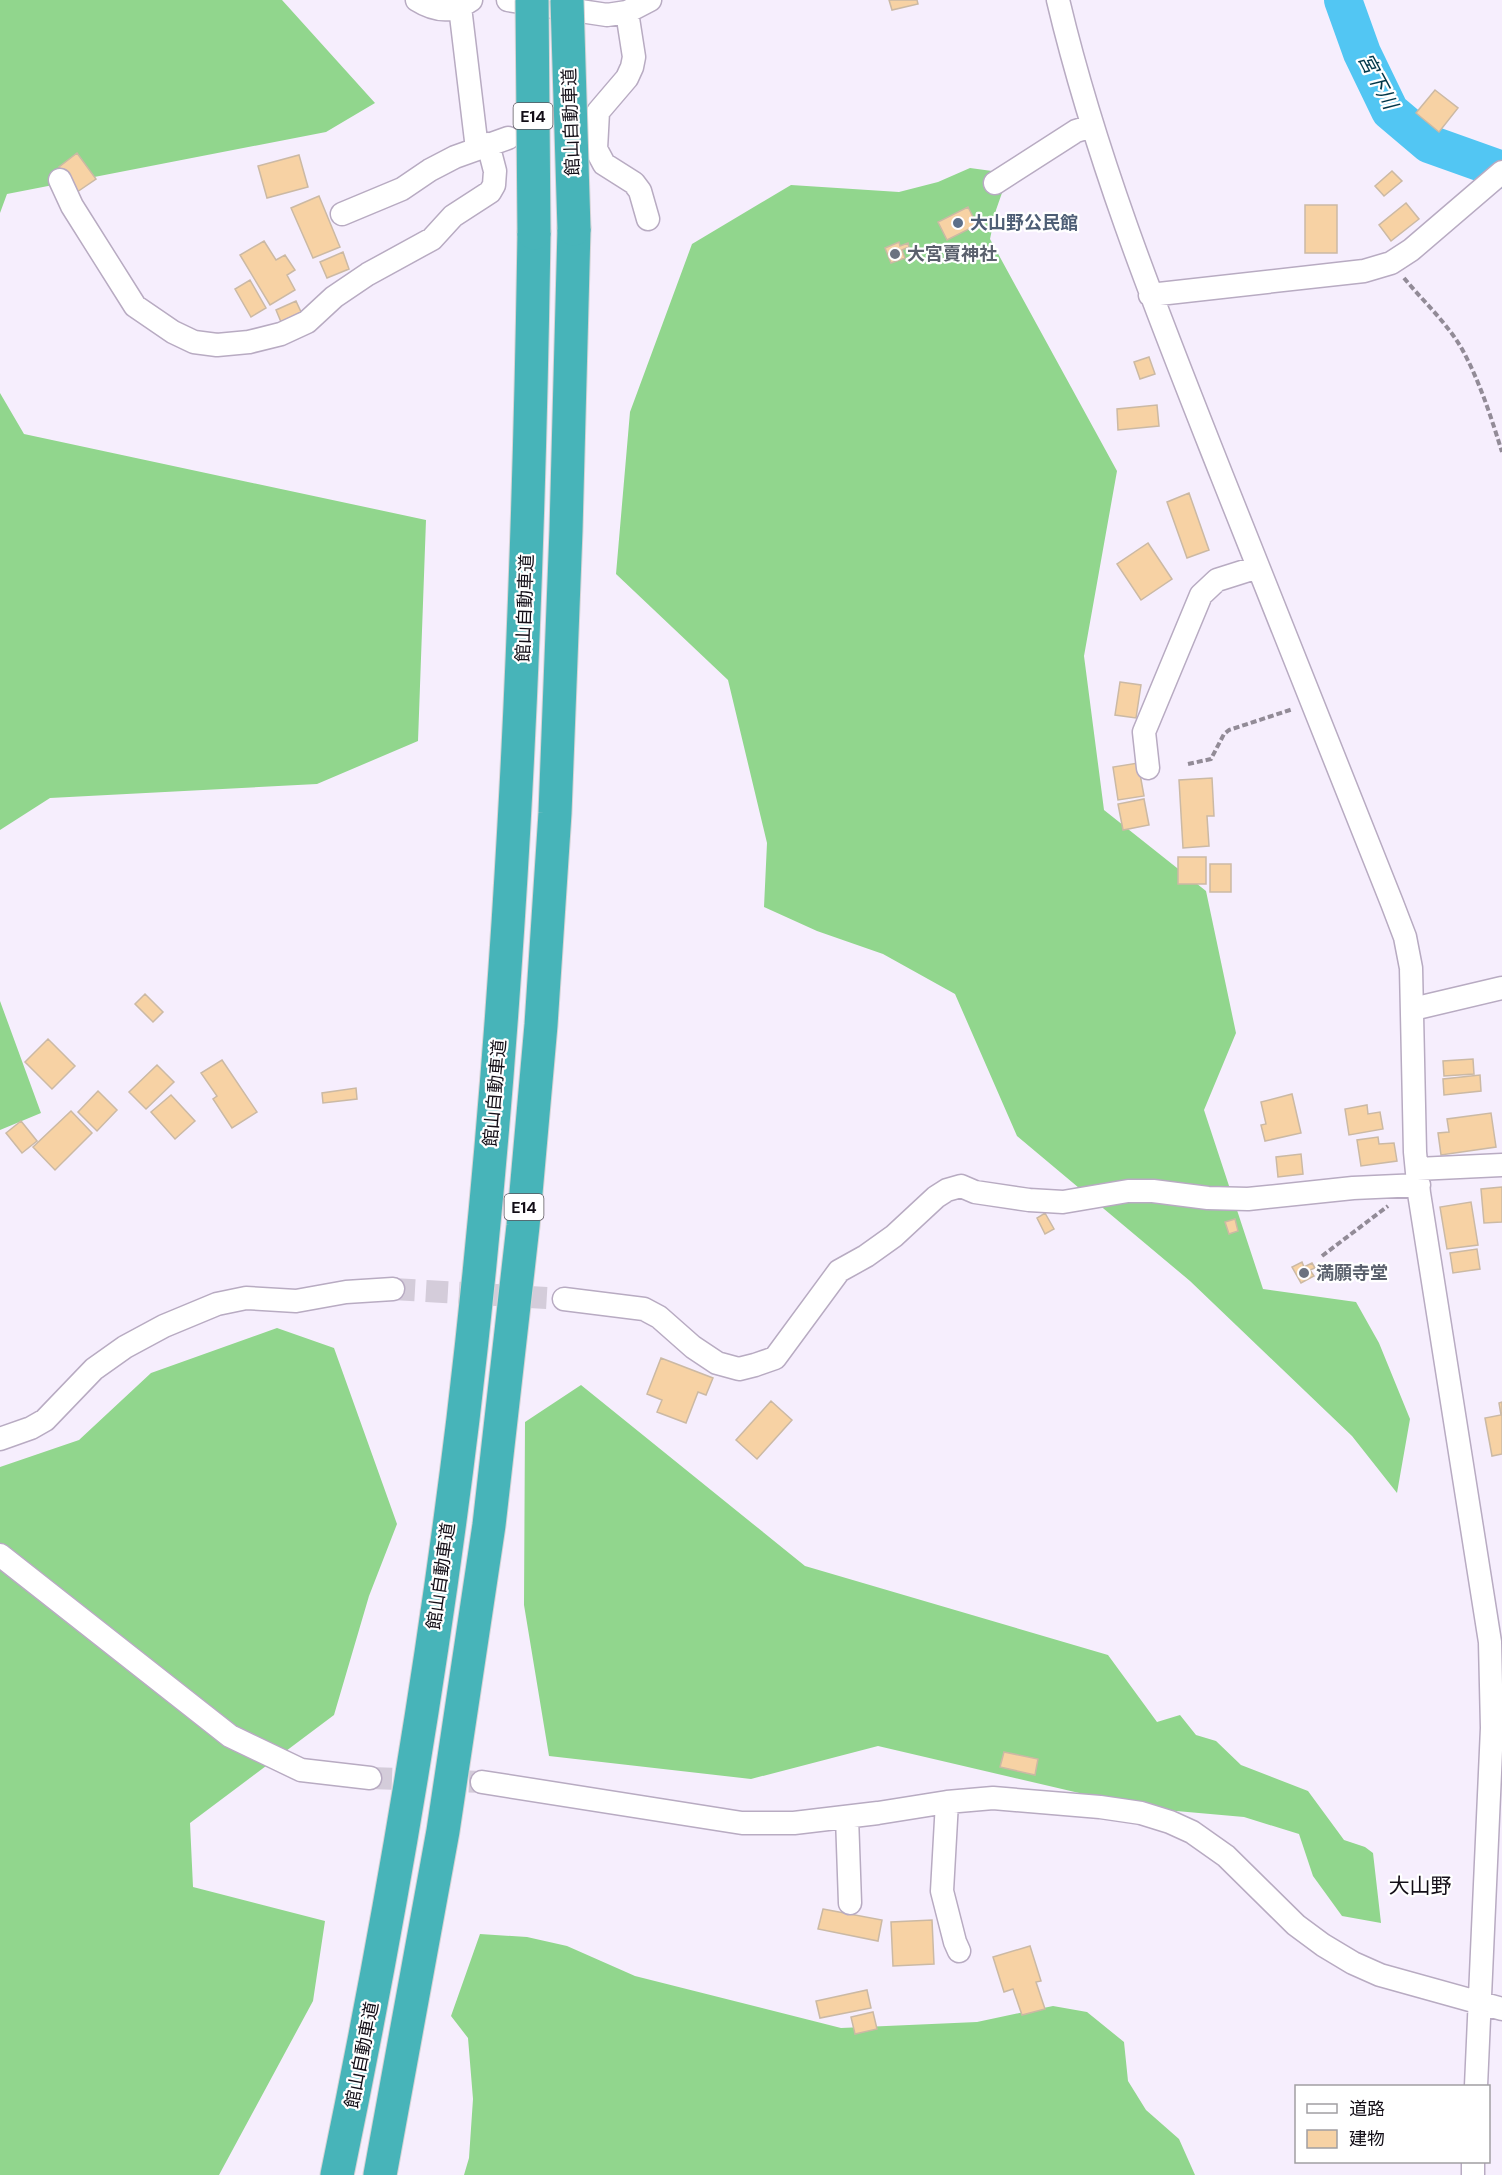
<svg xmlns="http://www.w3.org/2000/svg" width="1502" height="2175" font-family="'DM Sans','Noto Sans JP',sans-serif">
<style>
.forest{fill:#91d68d}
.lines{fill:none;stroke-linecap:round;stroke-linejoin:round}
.river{stroke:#52c6f3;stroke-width:38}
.building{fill:#f7d2a4;stroke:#cbb9a4;stroke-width:1.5}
.minor-tunnel{stroke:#d4ccda;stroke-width:22;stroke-dasharray:22 11;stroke-linecap:butt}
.minor-casing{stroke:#b8abc2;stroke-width:25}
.highway-casing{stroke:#d5d4d5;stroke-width:35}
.path{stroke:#928b97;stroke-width:4;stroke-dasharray:6 3;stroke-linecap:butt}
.minor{stroke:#fff;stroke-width:22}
.highway{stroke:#47b4b9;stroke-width:33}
.highway-bridge-casing{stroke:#d5d4d5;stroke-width:35;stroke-linecap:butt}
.highway-bridge{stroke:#47b4b9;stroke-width:33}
.service-dot{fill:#5c6f8a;stroke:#fff;stroke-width:2}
.worship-dot{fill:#6b7280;stroke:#fff;stroke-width:2}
.labels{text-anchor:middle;stroke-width:4.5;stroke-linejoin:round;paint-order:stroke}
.shield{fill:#fff;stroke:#5a565d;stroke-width:1.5}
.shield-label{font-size:16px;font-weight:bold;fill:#130e17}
.street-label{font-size:18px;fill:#130e17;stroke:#fff}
.service-label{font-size:18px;font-weight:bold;fill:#4e5e75;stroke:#fff;text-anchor:start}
.worship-label{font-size:18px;font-weight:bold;fill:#5b616d;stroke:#fff;text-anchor:start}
.water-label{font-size:20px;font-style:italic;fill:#003749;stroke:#fff}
.quarter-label{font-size:21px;fill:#130e17;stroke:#fff}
</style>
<rect width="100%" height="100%" fill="#f6eefd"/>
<path class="forest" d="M 0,0 L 282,0 L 375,103 L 326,132 L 7,194 L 0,213 Z
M 970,168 L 992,171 L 1003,190 L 996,210 L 990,239 L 1117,471 L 1084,656 L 1104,810 L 1206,891 L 1236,1033 L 1204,1110 L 1263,1289 L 1356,1302 L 1379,1343 L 1410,1419 L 1397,1493 L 1352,1436 L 1190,1281 L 1017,1136 L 955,994 L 883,954 L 817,931 L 764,907 L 767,843 L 728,680 L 616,574 L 630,412 L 692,244 L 791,185 L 899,192 L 938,182 Z
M 0,393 L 24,434 L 426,520 L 418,741 L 317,784 L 50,798 L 0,830 Z
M 0,1001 L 41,1113 L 0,1130 Z
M 277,1328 L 334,1348 L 397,1524 L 369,1596 L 334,1715 L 190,1823 L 193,1887 L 325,1921 L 313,2001 L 219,2175 L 0,2175 L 0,1467 L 79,1440 L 151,1373 Z
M 581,1385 L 805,1566 L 1108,1655 L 1157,1722 L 1180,1715 L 1196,1735 L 1216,1741 L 1241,1765 L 1308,1791 L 1344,1840 L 1365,1847 L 1373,1853 L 1381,1923 L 1342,1916 L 1313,1876 L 1299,1834 L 1244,1817 L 1165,1810 L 1092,1796 L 878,1746 L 751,1779 L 549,1756 L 524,1605 L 525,1422 Z
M 480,1934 L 527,1937 L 567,1946 L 635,1976 L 841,2028 L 977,2022 L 1053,2006 L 1087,2012 L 1124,2042 L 1128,2081 L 1146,2110 L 1179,2139 L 1195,2175 L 464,2175 L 469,2158 L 473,2099 L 468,2038 L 451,2016 Z"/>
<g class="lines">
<path class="river" d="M 1343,0 L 1362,53 L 1390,111 L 1429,144 L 1502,170"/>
</g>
<path class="building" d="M 889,0 L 917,0 L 918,4 L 892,10 Z
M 1435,90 L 1458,108 L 1439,132 L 1416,113 Z
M 77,153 L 96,179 L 77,192 L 59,167 Z
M 299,155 L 308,187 L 267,198 L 258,166 Z
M 1392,171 L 1402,181 L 1384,196 L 1375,186 Z
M 319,196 L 340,247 L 313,258 L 291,208 Z
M 1406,203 L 1419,219 L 1391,241 L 1379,225 Z
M 1305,205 L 1337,205 L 1337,253 L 1305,253 Z
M 968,207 L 977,225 L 947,240 L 938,222 Z
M 264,241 L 276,260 L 285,255 L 295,270 L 287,275 L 295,290 L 270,305 L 240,255 Z
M 899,242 L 900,246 L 908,243 L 909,247 L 902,250 L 905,258 L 891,263 L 885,248 Z
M 343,252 L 349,269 L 327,278 L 320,262 Z
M 250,280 L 266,308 L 251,317 L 235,289 Z
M 296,301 L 301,312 L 281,322 L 276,310 Z
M 1149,357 L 1155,374 L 1140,379 L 1134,362 Z
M 1157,405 L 1159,426 L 1118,430 L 1117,409 Z
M 1189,493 L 1209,550 L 1187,558 L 1167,502 Z
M 1148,543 L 1172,579 L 1141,600 L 1117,564 Z
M 1120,682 L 1141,685 L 1136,718 L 1115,715 Z
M 1138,763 L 1144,796 L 1118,800 L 1113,767 Z
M 1212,778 L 1214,816 L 1207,816 L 1209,846 L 1183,848 L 1179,780 Z
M 1144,799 L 1149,825 L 1123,830 L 1118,804 Z
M 1178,857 L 1206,857 L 1206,884 L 1178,884 Z
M 1210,864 L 1231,864 L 1231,892 L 1210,892 Z
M 145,994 L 163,1012 L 153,1022 L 135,1004 Z
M 48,1039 L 75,1066 L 52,1089 L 25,1062 Z
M 1473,1059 L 1474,1074 L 1444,1076 L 1443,1061 Z
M 222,1060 L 257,1112 L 232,1128 L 213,1099 L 217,1096 L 201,1073 Z
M 157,1065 L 174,1082 L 146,1109 L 129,1092 Z
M 1480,1075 L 1481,1091 L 1444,1095 L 1443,1079 Z
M 356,1088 L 357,1099 L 323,1103 L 322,1093 Z
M 98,1091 L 117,1110 L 97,1131 L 78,1112 Z
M 1292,1094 L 1301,1133 L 1265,1141 L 1261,1125 L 1266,1124 L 1261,1102 Z
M 171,1095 L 195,1121 L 175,1139 L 151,1112 Z
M 1367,1105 L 1368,1114 L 1380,1112 L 1383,1129 L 1349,1135 L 1345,1109 Z
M 71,1111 L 92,1133 L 55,1170 L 33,1147 Z
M 1491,1113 L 1496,1147 L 1441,1155 L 1438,1133 L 1449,1132 L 1447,1119 Z
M 21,1121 L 37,1141 L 22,1153 L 6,1133 Z
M 1378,1137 L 1379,1144 L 1394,1143 L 1397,1161 L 1361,1166 L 1357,1140 Z
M 1301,1154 L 1303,1174 L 1278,1177 L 1276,1157 Z
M 1502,1187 L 1502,1222 L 1484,1223 L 1481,1189 Z
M 1471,1202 L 1478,1245 L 1447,1249 L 1440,1207 Z
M 1045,1213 L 1054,1229 L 1045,1234 L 1037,1218 Z
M 1235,1219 L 1238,1231 L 1229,1234 L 1225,1222 Z
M 1477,1249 L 1480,1269 L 1453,1273 L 1450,1253 Z
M 1302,1262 L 1304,1267 L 1312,1263 L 1315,1268 L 1310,1270 L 1314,1276 L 1301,1283 L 1292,1267 Z
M 661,1358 L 713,1378 L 706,1395 L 698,1392 L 686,1423 L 657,1412 L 662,1400 L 647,1394 Z
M 771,1401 L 792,1420 L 757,1459 L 736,1440 Z
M 1502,1402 L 1502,1454 L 1492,1456 L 1485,1418 L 1501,1415 L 1499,1403 Z
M 1004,1752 L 1038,1759 L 1035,1775 L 1000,1767 Z
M 823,1909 L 882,1920 L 878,1941 L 818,1929 Z
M 932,1920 L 934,1964 L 893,1966 L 891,1922 Z
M 1030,1946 L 1041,1981 L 1036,1982 L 1045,2009 L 1022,2015 L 1013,1989 L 1004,1992 L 993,1957 Z
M 867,1990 L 871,2008 L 820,2018 L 816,2001 Z
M 873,2012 L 877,2029 L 855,2034 L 851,2017 Z"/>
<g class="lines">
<path class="minor-tunnel" d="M 393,1289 L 564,1299
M 370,1778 L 482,1782"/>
<g class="minor-casing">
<path id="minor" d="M 417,0 C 436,12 453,13 471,0
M 508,0 L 607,15 L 627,12 L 650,0
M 1058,0 C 1097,164 1160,319 1222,476 C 1279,618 1336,760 1392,903 L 1405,937 L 1411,968 L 1415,1152 L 1419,1193 L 1490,1642 L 1492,1728 L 1476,2086
M 460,7 L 477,149
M 627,12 L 634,57 L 632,67 L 627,78 L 598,112 L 596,149 L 604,164 L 634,183 L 640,191 L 648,219
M 60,180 L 72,206 L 135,306 L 173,332 L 194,342 L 217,345 L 249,342 L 281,334 L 307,322 L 334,297 L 368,274 L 432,239 L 453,216 L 490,192 L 494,185 L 495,171 L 488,144
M 995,183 L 1076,131 L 1092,126
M 342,214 L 402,189 L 430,170 L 455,157 L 508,138
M 1150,295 L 1364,271 L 1391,263 L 1411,250 L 1502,172
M 1148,768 L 1144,732 L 1201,595 L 1217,580 L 1258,567
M 1413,1009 L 1502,988
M 1417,1169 L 1502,1165
M 564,1299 L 644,1309 L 659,1317 L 693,1347 L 717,1363 L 739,1369 L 755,1365 L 775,1358 L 839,1271 L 866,1256 L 894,1236 L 936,1197 L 947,1190 L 961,1186 L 975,1192 L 1029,1200 L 1063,1202 L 1128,1191 L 1153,1191 L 1208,1198 L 1248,1199 L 1353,1188 L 1419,1185
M 0,1439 L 31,1428 L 45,1420 L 94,1369 L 125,1347 L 164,1326 L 217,1304 L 246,1298 L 296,1301 L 346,1292 L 393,1289
M 0,1555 L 230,1736 L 301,1770 L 370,1778
M 482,1782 L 742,1823 L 794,1823 L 878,1813 L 947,1802 L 993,1798 L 1100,1807 L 1141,1813 L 1170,1822 L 1192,1832 L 1226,1856 L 1296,1925 L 1323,1945 L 1353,1963 L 1380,1975 L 1502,2009
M 947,1802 L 942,1891 L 955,1942 L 959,1951
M 847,1817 L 850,1903
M 1473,2175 L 1473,2162"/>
</g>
<g class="highway-casing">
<path id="highway" d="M 337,2175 C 389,1925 432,1673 463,1419 C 510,1025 528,629 534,233
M 380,2175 L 443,1831 L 489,1525 L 523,1226 L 541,1025 L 555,813 L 566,530 L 574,229"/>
</g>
<path class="path" d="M 1404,278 C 1423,301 1447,323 1462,349 C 1480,382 1491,417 1502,452
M 1188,764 L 1211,759 L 1224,734 L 1229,730 L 1293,709
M 1322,1256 L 1388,1206"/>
<use href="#minor" class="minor"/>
<use href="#highway" class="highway"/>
<g class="highway-bridge-casing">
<path id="highway-bridge" d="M 532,0 L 534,233
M 567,0 L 574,229"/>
</g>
<use href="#highway-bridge" class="highway-bridge"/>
</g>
<circle class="service-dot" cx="958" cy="223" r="6"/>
<g class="worship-dot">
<circle cx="895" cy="254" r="6"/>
<circle cx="1304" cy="1273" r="6"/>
</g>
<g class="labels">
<g class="shield">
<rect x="513.5" y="103" width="39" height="26" rx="4.5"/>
<rect x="504.5" y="1194" width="39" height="26" rx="4.5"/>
</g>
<g class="shield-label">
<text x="533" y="122">E14</text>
<text x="524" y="1213">E14</text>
</g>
<g class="street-label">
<text transform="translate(571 122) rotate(-92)" y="6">館山自動車道</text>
<text transform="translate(525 608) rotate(-88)" y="6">館山自動車道</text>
<text transform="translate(495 1093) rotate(-85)" y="6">館山自動車道</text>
<text transform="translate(441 1576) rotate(-82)" y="6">館山自動車道</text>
<text transform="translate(362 2055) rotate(-79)" y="6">館山自動車道</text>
</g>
<g class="service-label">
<text x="970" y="229">大山野公民館</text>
</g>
<g class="worship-label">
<text x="907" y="260">大宮賣神社</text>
<text x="1316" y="1279">満願寺堂</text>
</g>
<g class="water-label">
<text transform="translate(1378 81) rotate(62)" y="7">宮下川</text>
</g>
<g class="quarter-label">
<text x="1420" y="1893">大山野</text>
</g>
</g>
<rect x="1295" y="2085" width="195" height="78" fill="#ffffff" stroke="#a19fa2" stroke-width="1.5"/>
<rect x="1307" y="2104" width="30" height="9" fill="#ffffff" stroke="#a19fa2" stroke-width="1.5"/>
<text x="1349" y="2115" font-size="18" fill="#130e17">道路</text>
<rect x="1307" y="2130" width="30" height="18" fill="#f7d2a4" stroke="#a19fa2" stroke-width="1.5"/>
<text x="1349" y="2145" font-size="18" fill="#130e17">建物</text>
</svg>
